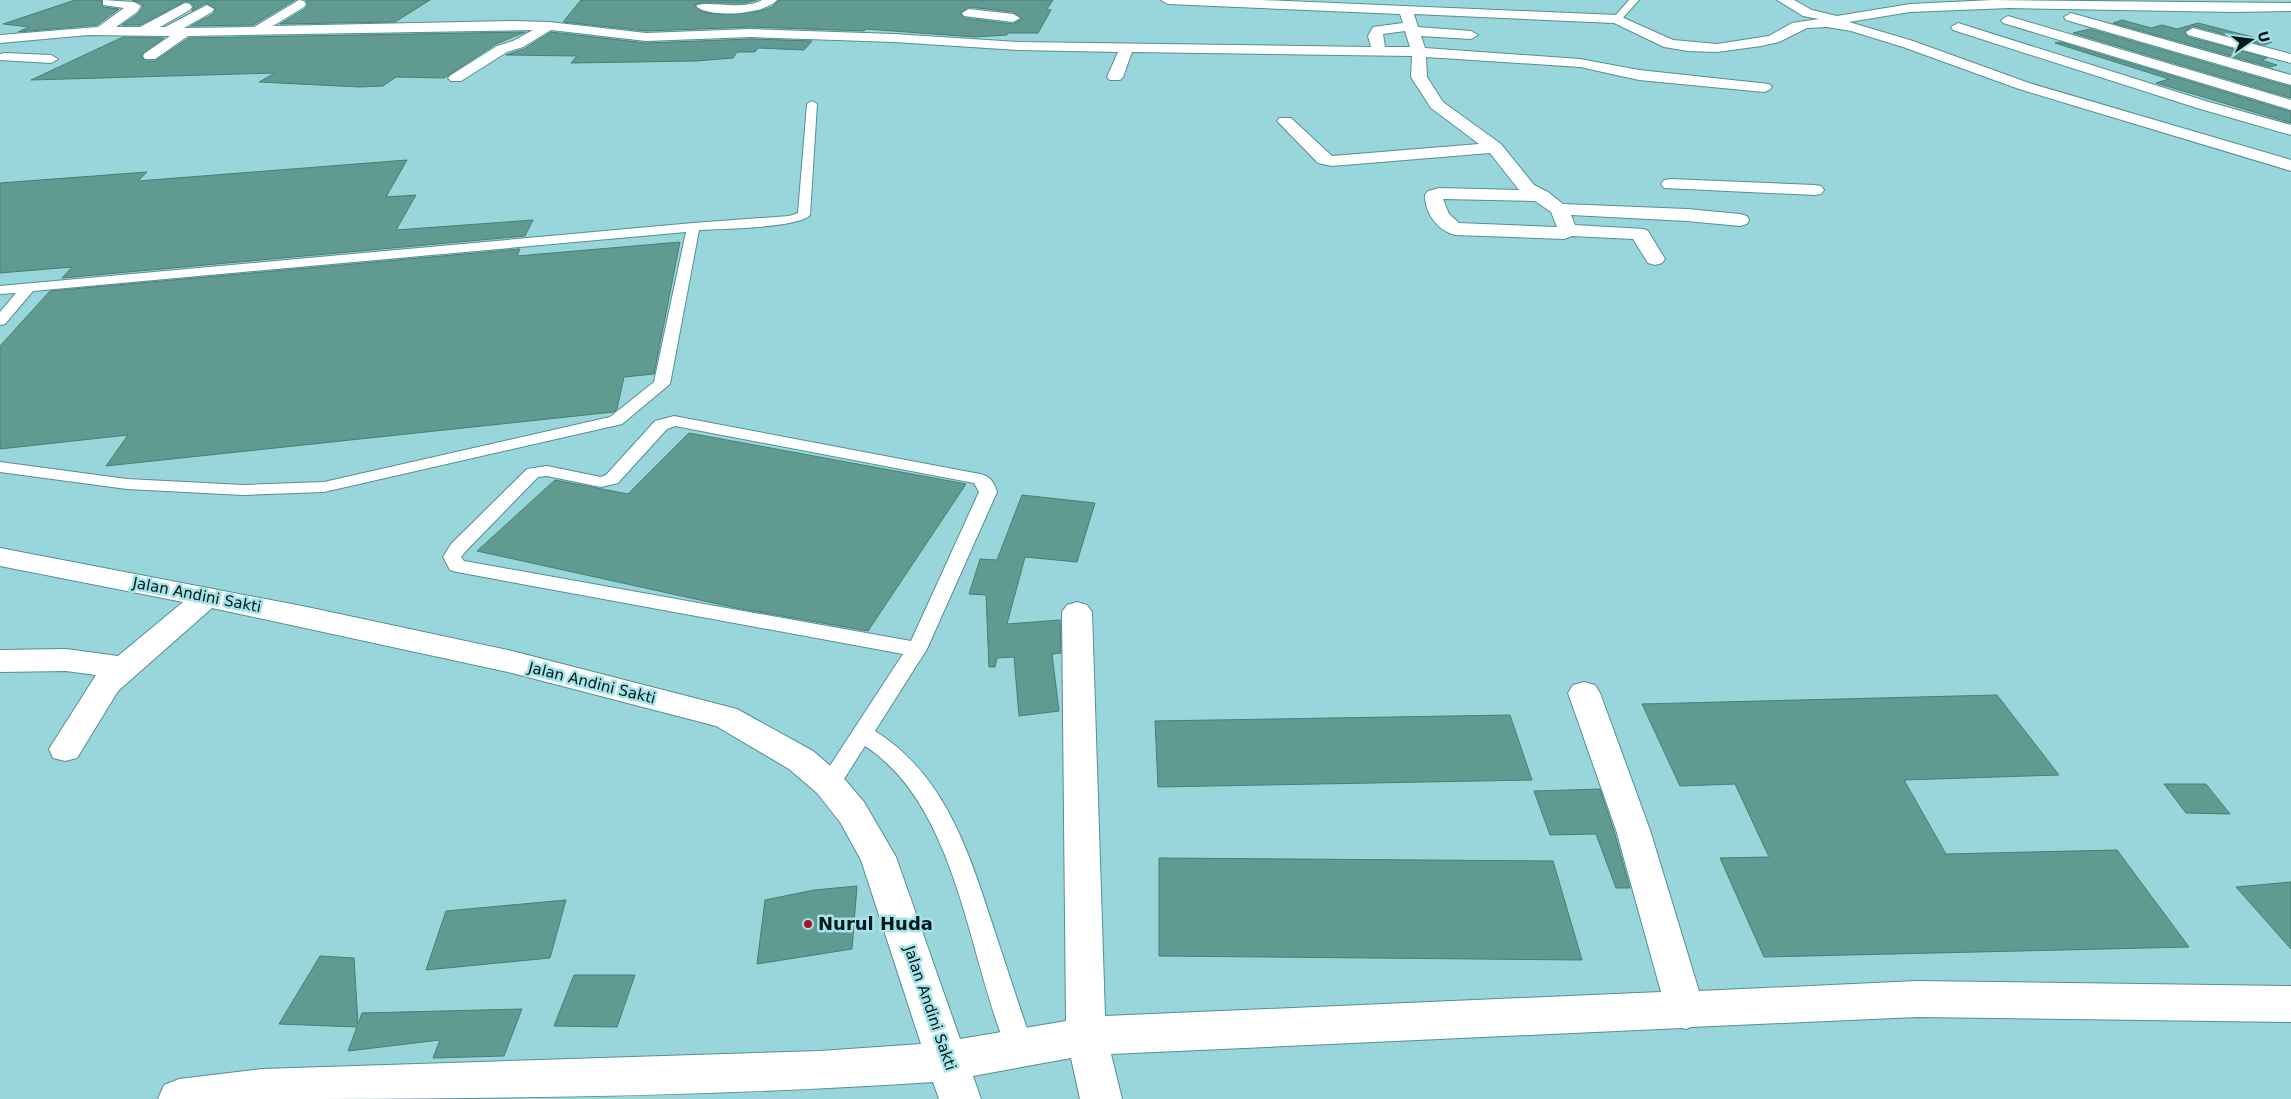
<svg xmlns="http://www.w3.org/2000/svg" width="2291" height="1099" font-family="'DejaVu Sans',sans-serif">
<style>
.building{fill:#619a90;stroke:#477f76;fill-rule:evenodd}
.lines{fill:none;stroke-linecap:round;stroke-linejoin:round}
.lane-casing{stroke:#548f94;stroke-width:2}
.street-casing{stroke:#548f94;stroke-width:2}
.lane{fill:#fff;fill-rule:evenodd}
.street{fill:#fff;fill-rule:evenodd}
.poi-dot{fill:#a81128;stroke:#a6e3e8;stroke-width:2}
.labels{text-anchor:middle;stroke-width:5;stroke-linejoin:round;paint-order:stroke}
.street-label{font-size:15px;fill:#01181a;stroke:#a6e3e8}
.near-poi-label{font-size:18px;font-weight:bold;fill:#01181a;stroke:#a6e3e8;text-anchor:start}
</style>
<rect width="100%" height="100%" fill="#99d6db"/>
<path class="building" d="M 75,0 L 101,0 L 103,7 L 119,9 L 97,25 L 18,32 L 29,27 L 3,24 Z
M 132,0 L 295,0 L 253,25 L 191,26 L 213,14 L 216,9 L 206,3 L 192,11 L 194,6 L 190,2 L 185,1 L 140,25 L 122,25 L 138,14 L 143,7 L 142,4 Z
M 306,0 L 430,0 L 395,22 L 280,24 L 305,9 L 308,5 Z
M 581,0 L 757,0 L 746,3 L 701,3 L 694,5 L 702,12 L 723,15 L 761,11 L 772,7 L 779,0 L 1053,0 L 1047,9 L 1051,10 L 1038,33 L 1007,33 L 1007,35 L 975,37 L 866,29 L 864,31 L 751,27 L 646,31 L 563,22 ZM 969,7 L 1013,12 L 1022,19 L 1013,24 L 964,18 L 960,13 Z
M 2122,20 L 2151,28 L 2162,25 L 2177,29 L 2198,23 L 2272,42 L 2264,45 L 2193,26 L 2184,32 L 2188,37 L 2267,58 L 2261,60 L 2277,65 L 2270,67 L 2113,23 Z
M 2090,29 L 2291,87 L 2291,98 L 2073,33 Z
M 525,32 L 496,44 L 444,78 L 396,77 L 383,86 L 359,87 L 259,82 L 275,73 L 31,80 L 123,37 L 164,38 L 141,55 L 145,61 L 155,61 L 189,38 Z
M 551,32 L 646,43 L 751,39 L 812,41 L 804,50 L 758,48 L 755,52 L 737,52 L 733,58 L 696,61 L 571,63 L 577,56 L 506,55 L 524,49 Z
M 2060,42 L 2291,112 L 2291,123 L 2156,83 L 2169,79 L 2055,43 Z
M 407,160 L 386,197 L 416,195 L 396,230 L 533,220 L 525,236 L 62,278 L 72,267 L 0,273 L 0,183 L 147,172 L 138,181 Z
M 680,242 L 654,374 L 624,377 L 617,409 L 614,412 L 106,466 L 128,435 L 0,449 L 0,346 L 50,291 L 520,249 L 517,256 Z
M 689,433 L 966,484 L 868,631 L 736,608 L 477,551 L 555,480 L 628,494 Z
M 1022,495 L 1095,503 L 1077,562 L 1025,557 L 1007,624 L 1060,620 L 1061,653 L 1052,654 L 1059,711 L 1019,716 L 1014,657 L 997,658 L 995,667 L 989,667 L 986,595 L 969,594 L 980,559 L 997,560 Z
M 1997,695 L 2059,775 L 1904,780 L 1946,854 L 2117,850 L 2189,947 L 1764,957 L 1720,858 L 1769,857 L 1735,784 L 1680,786 L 1642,704 Z
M 1510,715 L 1532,780 L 1158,787 L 1155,721 Z
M 2164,784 L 2206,784 L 2230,814 L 2186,813 Z
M 1600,789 L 1614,831 L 1630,888 L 1616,888 L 1596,834 L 1550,835 L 1534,791 Z
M 1159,858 L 1553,861 L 1582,960 L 1159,956 Z
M 2291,882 L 2291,949 L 2236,887 Z
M 857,886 L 852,949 L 757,964 L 765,900 L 814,890 Z
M 566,900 L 550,958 L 426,970 L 446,911 Z
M 320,956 L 354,958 L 358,1024 L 362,1013 L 522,1009 L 504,1056 L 433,1058 L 440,1040 L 348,1051 L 357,1027 L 279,1024 Z
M 574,975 L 635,975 L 617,1027 L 554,1026 Z"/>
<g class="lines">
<g class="lane-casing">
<path id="lane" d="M 1629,0 L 1639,0 L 1620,21 L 1614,21 L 1614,17 Z
M 812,101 L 817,104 L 810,215 C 799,228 719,229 699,230 L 670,384 L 622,424 L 324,492 L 243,495 L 127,489 L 0,472 L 0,462 L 127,479 L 243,485 L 324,482 L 610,417 L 654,382 L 686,232 L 33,291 L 5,324 L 0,325 L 0,312 L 16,293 L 0,294 L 0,286 L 693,223 L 789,216 L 798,213 L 807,104 Z
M 674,416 L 980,474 C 990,476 994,482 997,492 L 927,649 L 875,731 C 947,776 970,856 995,932 C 1008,971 1020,1010 1034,1048 L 1030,1057 L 1020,1061 L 1010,1057 C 968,961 959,807 865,746 L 837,790 L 829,793 L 821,790 L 818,784 L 903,654 L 457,572 L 450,570 L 443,557 L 451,544 L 527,469 L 547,466 L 601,477 L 606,475 L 655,421 ZM 675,426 L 974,483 L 979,492 L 911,641 L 464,561 L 461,557 L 465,552 L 538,477 L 547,476 L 601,487 L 618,483 L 667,429 Z"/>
</g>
<g class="street-casing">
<path id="street" d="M 103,0 L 134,2 L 141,6 L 137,12 L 116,27 L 140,27 L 185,3 L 190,4 L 192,7 L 190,10 L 160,27 L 165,27 L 207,5 L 214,9 L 212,12 L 184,28 L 254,27 L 299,0 L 304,1 L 306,4 L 304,7 L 273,26 L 514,21 L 549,22 L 646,33 L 751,29 L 894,34 L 1018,42 L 1371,47 L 1368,36 L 1373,27 L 1403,23 L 1400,14 L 1168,4 L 1161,0 L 1262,0 L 1617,15 L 1673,40 L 1717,44 L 1769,36 L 1792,23 L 1819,19 L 1803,16 L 1777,0 L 1794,0 L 1812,10 L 1837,16 L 1910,4 L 1993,0 L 2291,3 L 2291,11 L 2234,12 L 2009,8 L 1910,12 L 1849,22 L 1913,41 L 2029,83 L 2291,160 L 2291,171 L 2019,89 L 1903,47 L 1851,31 L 1827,27 L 1807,28 L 1779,42 L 1761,46 L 1717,52 L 1688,51 L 1664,47 L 1614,23 L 1414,14 L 1418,27 L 1471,31 L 1478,35 L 1471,39 L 1421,36 L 1425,48 L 1580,59 L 1639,70 L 1769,84 L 1772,87 L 1769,90 L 1764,92 L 1639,80 L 1580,67 L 1426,57 L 1427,77 L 1443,102 L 1501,144 L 1534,185 L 1548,192 L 1563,204 L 1687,209 L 1740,214 L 1747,216 L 1749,220 L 1747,224 L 1740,226 L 1687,221 L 1571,215 L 1575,225 L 1644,229 L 1648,231 L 1665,259 L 1662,263 L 1655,265 L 1648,263 L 1633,239 L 1572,236 L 1564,239 L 1455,235 C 1437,230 1425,213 1425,195 L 1428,191 L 1439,188 L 1519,190 L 1490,153 L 1332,166 L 1318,163 L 1277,121 L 1279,118 L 1291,118 L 1332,156 L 1479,144 L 1431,108 L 1411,77 L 1412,56 L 1132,52 L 1123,77 L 1120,80 L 1110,80 L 1107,77 L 1118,52 L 1018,50 L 894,42 L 751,37 L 646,41 L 551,30 L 523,47 L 507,52 L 461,81 L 451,81 L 448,78 L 451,75 L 497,46 L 513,41 L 533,30 L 188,36 L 155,59 L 145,59 L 143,56 L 145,53 L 170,36 L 88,35 L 0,43 L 0,35 L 98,27 L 124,8 L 103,5 ZM 1405,31 L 1410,47 L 1385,47 L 1383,34 ZM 1443,199 L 1535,201 L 1551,212 L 1557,227 L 1459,223 L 1449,214 Z
M 762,0 L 777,0 C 765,15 707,18 696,6 C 705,0 745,11 762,0 Z
M 969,9 L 1013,14 L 1020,18 L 1013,22 L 964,16 L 962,13 Z
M 2071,13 L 2291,75 L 2291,85 L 2066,20 L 2064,17 Z
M 2008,16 L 2291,100 L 2291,110 L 2003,23 L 2001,20 Z
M 1958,23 L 2209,102 L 2291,125 L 2291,135 L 2197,108 L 1953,30 L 1951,27 Z
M 2193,28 L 2291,54 L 2291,63 L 2188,35 L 2186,32 Z
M 4,53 L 51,55 L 58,59 L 51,63 L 0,60 L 0,54 Z
M 1670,179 L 1815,185 L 1821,186 L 1824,190 L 1821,194 L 1815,195 L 1664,188 L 1661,184 L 1664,180 Z
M 0,548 L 307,607 L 512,651 L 737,709 L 813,751 L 841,775 L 864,802 L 896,857 L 960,1039 L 1066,1021 L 1062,612 L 1067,605 L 1077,602 L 1087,605 L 1092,612 L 1105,1016 L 1661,992 L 1616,830 L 1568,693 L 1573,685 L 1584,682 L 1595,685 L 1600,693 L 1650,830 L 1699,991 L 1917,981 L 2291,986 L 2291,1022 L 1917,1017 L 1691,1027 L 1686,1029 L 1682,1028 L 1111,1054 L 1122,1099 L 1080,1099 L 1071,1058 L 973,1076 L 981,1099 L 939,1099 L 933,1082 C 675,1099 417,1099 158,1099 L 164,1085 L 179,1079 L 263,1069 L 820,1051 L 921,1044 L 861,860 L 840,822 L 817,793 L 789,769 L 716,726 L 512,673 L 212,608 L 118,691 L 77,758 L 65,761 L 53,758 L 49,749 L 96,675 L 66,671 L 0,672 L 0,650 L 66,649 L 118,656 L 183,602 L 0,566 Z"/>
</g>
<use href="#lane" class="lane"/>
<use href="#street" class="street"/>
</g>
<circle class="poi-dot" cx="808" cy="924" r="5"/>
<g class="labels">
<g class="street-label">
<text transform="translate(197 595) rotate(11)" y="5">Jalan Andini Sakti</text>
<text transform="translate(592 683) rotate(14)" y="5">Jalan Andini Sakti</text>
<text transform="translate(930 1008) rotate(71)" y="5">Jalan Andini Sakti</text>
</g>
<g class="near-poi-label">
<text x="818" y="930">Nurul Huda</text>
</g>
</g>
<g transform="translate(2251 40) rotate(76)" stroke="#a6e3e8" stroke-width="4" paint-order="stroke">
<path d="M0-4L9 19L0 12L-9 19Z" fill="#01181a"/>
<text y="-8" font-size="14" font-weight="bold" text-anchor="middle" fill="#01181a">U</text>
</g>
</svg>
